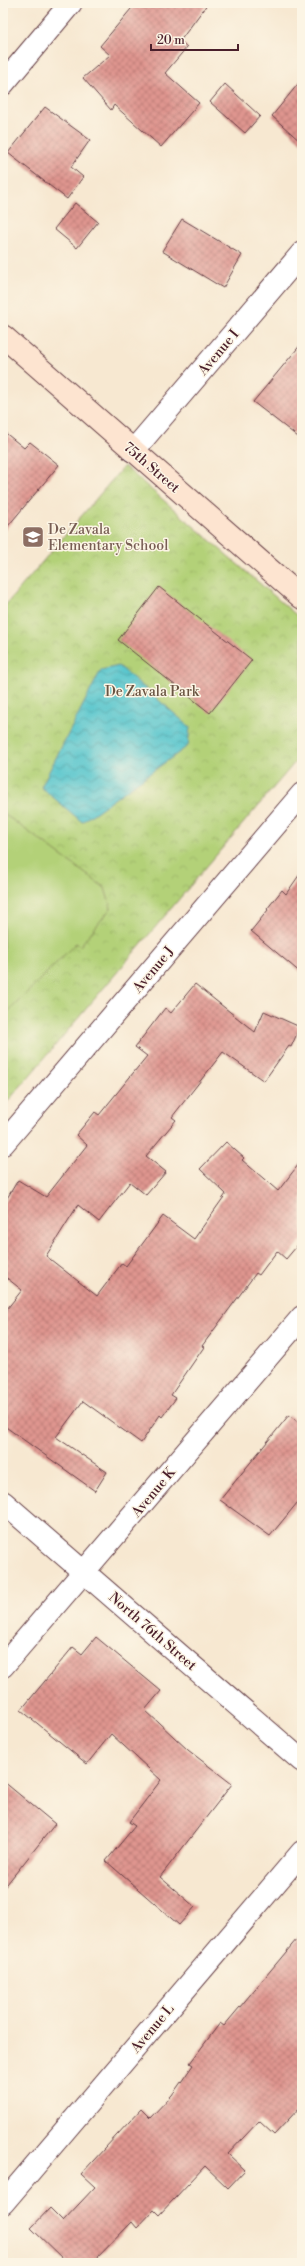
<svg xmlns="http://www.w3.org/2000/svg" width="305" height="2266" font-family="'Libre Bodoni',serif">
<style>
.park{fill:url(#park-crowns);stroke:#7e7852}
.garden{fill:#b3d178;stroke:#7e7852}
.water{fill:url(#water-waves);stroke:#51727c}
.building{fill:url(#building-cross-hatch)}
.lines{fill:none;stroke-linecap:round;stroke-linejoin:round}
.street-casing{stroke:#643d44;stroke-width:24}
.secondary-casing{stroke:#643d44;stroke-width:24}
.street{stroke:#fff;stroke-width:22}
.secondary{stroke:#fde4d0;stroke-width:22}
.labels{text-anchor:middle;stroke-width:3;stroke-linejoin:round;paint-order:stroke}
.street-label{font-size:14px;fill:#4a1f2b;stroke:#fcf5e5}
.education-label{font-size:14px;fill:#785e54;stroke:#fcf5e5;text-anchor:start}
.park-label{font-size:14px;fill:#6a5442;stroke:#fcf5e5}
</style>
<defs>
<pattern id="park-crowns" width="20" height="18" patternUnits="userSpaceOnUse"><rect width="20" height="18" fill="#b3d178"/><path d="M2 6a3 3 0 1 1 6 0M12 15a3 3 0 1 1 6 0" fill="none" stroke="#9bb368"/></pattern>
<pattern id="water-waves" width="16" height="10" patternUnits="userSpaceOnUse"><rect width="16" height="10" fill="#58c6cd"/><path d="M0 5q4-4 8 0t8 0" fill="none" stroke="#4ba0a7"/></pattern>
<pattern id="building-cross-hatch" width="8" height="8" patternUnits="userSpaceOnUse"><rect width="8" height="8" fill="#df958f"/><path d="M0 0l8 8M0 8l8-8" fill="none" stroke="#b77975"/></pattern>
</defs>
<rect width="100%" height="100%" fill="#fcf5e5"/>
<filter id="ink" filterUnits="userSpaceOnUse"><feTurbulence type="fractalNoise" baseFrequency=".025" numOctaves="2"/><feDisplacementMap in="SourceGraphic" scale="8" xChannelSelector="R" yChannelSelector="G"/><feConvolveMatrix kernelMatrix="1 2 1 2 8 2 1 2 1" color-interpolation-filters="sRGB"/></filter>
<filter id="wash" filterUnits="userSpaceOnUse"><feTurbulence type="fractalNoise" baseFrequency=".012" numOctaves="4" result="noise"/><feDisplacementMap in="SourceGraphic" scale="16" xChannelSelector="R" yChannelSelector="G"/><feGaussianBlur stdDeviation="0.9" result="paint"/><feColorMatrix in="noise" values="0 0 0 0 0 0 0 0 0 0 0 0 0 0 0 0 0 1.4 0 .05"/><feComposite in="paint" operator="in"/></filter>
<g filter="url(#wash)">
<rect width="100%" height="100%" fill="#f7e8d1"/>
<path class="park" d="M 124,466 L 302,620 L 302,754 L 3,1107 L 3,608 Z"/>
<path class="garden" d="M 3,813 L 105,888 L 111,908 L 80,946 L 76,943 L 3,1017 Z"/>
<path class="water" d="M 119,666 L 190,727 L 188,746 L 82,822 L 41,787 L 101,670 Z"/>
<g id="blocks">
<path class="building" d="M 136,3 L 208,3 L 180,41 L 187,47 L 165,73 L 199,103 L 161,147 L 114,105 L 111,110 L 83,78 L 110,55 L 100,46 Z
M 302,79 L 302,143 L 272,116 Z
M 225,84 L 260,116 L 245,133 L 210,102 Z
M 45,107 L 90,140 L 71,167 L 83,177 L 67,199 L 8,153 Z
M 75,203 L 98,222 L 77,248 L 54,229 Z
M 182,219 L 242,255 L 223,288 L 162,251 Z
M 302,343 L 302,440 L 253,402 Z
M 3,431 L 24,448 L 30,442 L 59,465 L 3,532 Z
M 159,587 L 252,660 L 210,713 L 118,640 Z
M 302,871 L 302,974 L 251,931 L 268,910 L 267,909 L 282,890 L 286,894 Z
M 195,984 L 255,1032 L 264,1011 L 300,1027 L 291,1047 L 289,1046 L 264,1081 L 223,1052 L 172,1117 L 176,1120 L 146,1156 L 166,1172 L 146,1195 L 130,1182 L 99,1222 L 78,1205 L 46,1256 L 97,1296 L 122,1263 L 126,1266 L 163,1216 L 194,1239 L 226,1194 L 200,1169 L 226,1142 L 244,1158 L 242,1160 L 278,1191 L 302,1160 L 302,1240 L 286,1259 L 277,1251 L 259,1275 L 256,1273 L 202,1346 L 204,1347 L 171,1395 L 176,1398 L 162,1417 L 160,1415 L 141,1443 L 83,1401 L 56,1437 L 107,1472 L 95,1491 L 3,1425 L 3,1314 L 22,1290 L 3,1275 L 3,1205 L 18,1180 L 46,1197 L 87,1145 L 76,1135 L 95,1112 L 99,1115 L 147,1056 L 135,1047 L 165,1008 L 171,1013 Z
M 289,1415 L 302,1425 L 302,1497 L 270,1536 L 220,1500 Z
M 96,1637 L 161,1691 L 145,1710 L 188,1750 L 232,1784 L 160,1877 L 195,1907 L 179,1925 L 106,1861 L 135,1826 L 129,1822 L 161,1780 L 111,1734 L 87,1764 L 21,1710 L 73,1647 L 82,1654 Z
M 3,1781 L 55,1824 L 3,1889 Z
M 302,1933 L 302,2105 L 274,2135 L 259,2121 L 228,2154 L 245,2170 L 228,2188 L 205,2166 L 159,2215 L 154,2210 L 137,2228 L 132,2222 L 92,2263 L 67,2263 L 31,2228 L 50,2208 L 63,2221 L 95,2187 L 81,2174 L 141,2109 L 150,2118 L 172,2095 L 193,2065 L 190,2063 L 220,2023 L 224,2026 Z"/>
</g>
</g>
<g filter="url(#ink)">
<use href="#blocks" fill-opacity="0" stroke="#643d44" stroke-width="1"/>
<g class="lines">
<g class="street-casing">
<path id="street" d="M 3,84 L 71,3
M 133,451 L 302,253
M 3,1144 L 302,794
M 3,1502 L 302,1761
M 3,1666 L 302,1317
M 3,2203 L 302,1852"/>
</g>
<g class="secondary-casing">
<path id="secondary" d="M 3,336 L 302,598"/>
</g>
<use href="#street" class="street"/>
<use href="#secondary" class="secondary"/>
</g>
</g>
<defs>
<g id="school-square" transform="scale(1.15)"><rect x="-9" y="-9" width="18" height="18" rx="4" fill="#8d6e63" stroke="#fcf5e5"/><path d="M0-5L7-2L0 1L-7-2ZM-4 1L0 2.5L4 1V4Q0 6-4 4Z" fill="#fff"/></g>
</defs>
<g fill-rule="evenodd">
<use href="#school-square" x="33" y="537"/>
</g>
<g class="labels">
<g class="street-label">
<text transform="translate(218 352) rotate(-50)" y="5">Avenue I</text>
<text transform="translate(152 467) rotate(41)" y="5">75th Street</text>
<text transform="translate(153 969) rotate(-50)" y="5">Avenue J</text>
<text transform="translate(153 1492) rotate(-50)" y="5">Avenue K</text>
<text transform="translate(153 1631) rotate(41)" y="5">North 76th Street</text>
<text transform="translate(152 2028) rotate(-50)" y="5">Avenue L</text>
</g>
<g class="education-label">
<text x="48" y="534">De Zavala<tspan x="48" dy="16">Elementary School</tspan></text>
</g>
<g class="park-label">
<text x="152" y="696">De Zavala Park</text>
</g>
</g>
<rect width="305" height="2266" fill="none" stroke="#fcf5e5" stroke-width="16"/>
<path d="M151 44v6h87v-6" fill="none" stroke="#4a1f2b" stroke-width="2"/>
<text x="157" y="44" font-size="12" fill="#4a1f2b" stroke="#fcf5e5" stroke-width="3" paint-order="stroke">20 m</text>
</svg>
